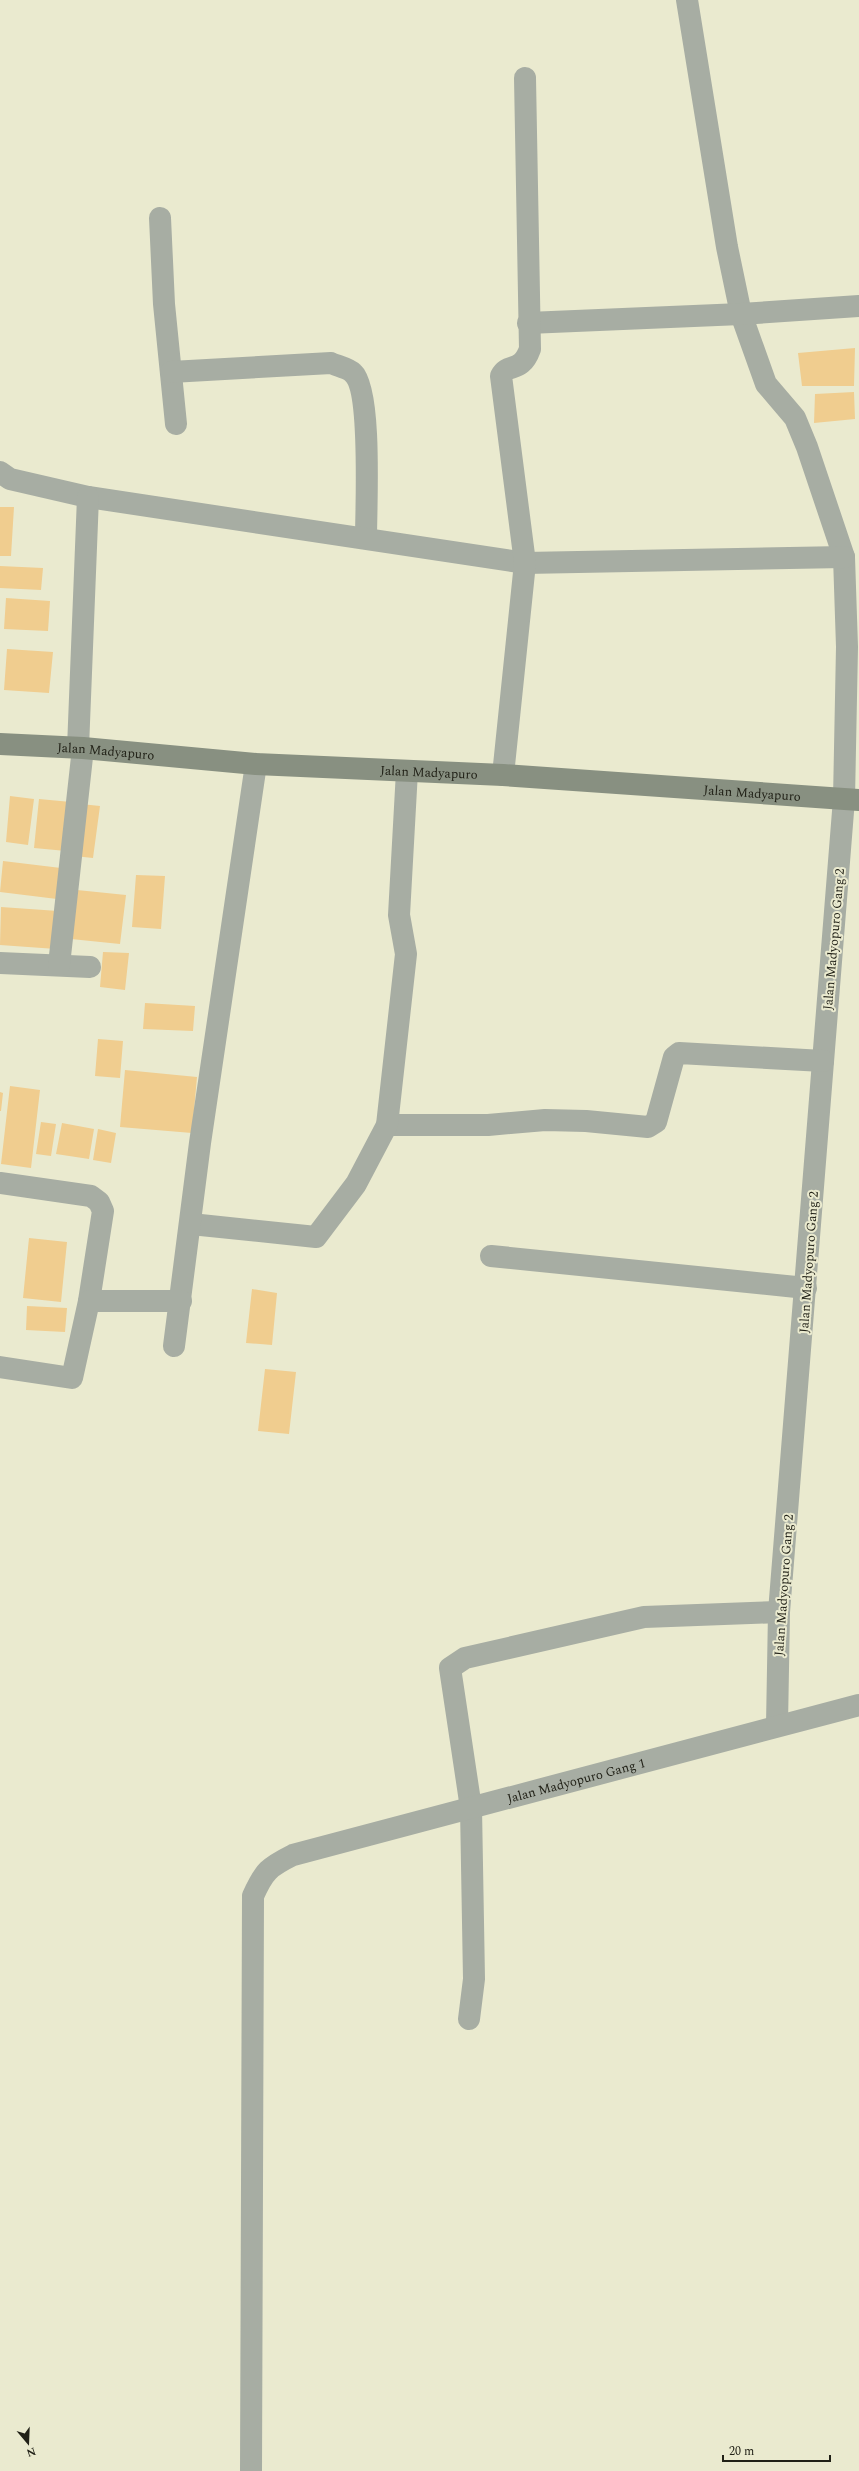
<svg xmlns="http://www.w3.org/2000/svg" width="859" height="2471" font-family="Spectral,serif">
<style>
.building{fill:#f0cd8f}
.lines{fill:none;stroke-linecap:round;stroke-linejoin:round}
.street{stroke:#a7ada3;stroke-width:22}
.secondary{stroke:#889081;stroke-width:22}
.labels{text-anchor:middle;stroke-width:4;stroke-linejoin:round;paint-order:stroke}
.street-label{font-size:13px;fill:#212117;stroke:#eaeacf}
</style>
<rect width="100%" height="100%" fill="#eaeacf"/>
<path class="building" d="M 855,348 L 854,386 L 802,386 L 798,353 Z
M 854,392 L 855,419 L 814,423 L 815,394 Z
M 0,507 L 14,507 L 11,556 L 0,556 Z
M 0,566 L 43,568 L 41,590 L 0,588 Z
M 6,598 L 50,601 L 48,631 L 4,629 Z
M 7,649 L 53,652 L 49,693 L 4,690 Z
M 10,796 L 34,799 L 28,845 L 6,842 Z
M 39,799 L 71,802 L 66,851 L 34,848 Z
M 81,804 L 100,806 L 93,858 L 74,856 Z
M 3,861 L 61,868 L 57,899 L 0,892 Z
M 136,875 L 165,876 L 161,929 L 132,927 Z
M 77,890 L 126,895 L 120,944 L 71,939 Z
M 1,907 L 58,911 L 56,949 L 0,945 Z
M 103,952 L 129,953 L 125,990 L 100,987 Z
M 145,1003 L 195,1006 L 193,1031 L 143,1029 Z
M 98,1039 L 123,1041 L 120,1078 L 95,1076 Z
M 125,1070 L 197,1077 L 192,1133 L 120,1127 Z
M 10,1086 L 40,1090 L 31,1168 L 1,1164 Z
M 0,1092 L 3,1093 L 1,1111 L 0,1111 Z
M 41,1122 L 56,1124 L 51,1156 L 36,1154 Z
M 62,1123 L 94,1129 L 89,1159 L 56,1154 Z
M 98,1129 L 116,1133 L 111,1163 L 93,1160 Z
M 29,1238 L 67,1242 L 61,1302 L 23,1298 Z
M 252,1289 L 277,1293 L 272,1345 L 246,1343 Z
M 27,1306 L 67,1308 L 65,1332 L 26,1330 Z
M 265,1369 L 296,1372 L 289,1434 L 258,1431 Z"/>
<g class="lines">
<g class="street">
<path d="M 687,0 L 727,247 L 741,314 L 766,384 L 795,418 L 807,447 L 844,557 L 847,647 L 844,799 L 779,1612 L 777,1725"/>
<path d="M 160,218 L 164,304 L 176,424"/>
<path d="M 528,323 L 741,314 L 859,306"/>
<path d="M 171,372 L 331,363 C 337,366 348,368 353,373 C 372,390 366,508 366,538"/>
<path d="M 0,472 L 10,479 L 88,497 L 525,563 L 844,557"/>
<path d="M 78,748 L 88,497"/>
<path d="M 503,775 L 525,563 L 501,376 C 508,362 521,374 530,349 L 525,78"/>
<path d="M 0,963 L 90,967"/>
<path d="M 59,965 L 83,748"/>
<path d="M 387,1125 L 488,1125 L 545,1120 L 586,1121 L 648,1127 L 656,1122 L 674,1057 L 679,1053 L 823,1061"/>
<path d="M 0,1183 L 91,1196 L 99,1202 L 103,1211 L 89,1301"/>
<path d="M 191,1224 L 316,1237 L 356,1184 L 387,1125 L 406,954 L 399,915 L 407,771"/>
<path d="M 491,1256 L 806,1288"/>
<path d="M 174,1346 L 200,1143 L 256,764"/>
<path d="M 0,1367 L 72,1378 L 89,1301 L 181,1301"/>
<path d="M 469,2019 L 474,1979 L 471,1808 L 450,1668 L 465,1658 L 644,1617 L 779,1612"/>
<path id="s1" d="M 251,2471 L 253,1896 C 264,1871 269,1867 293,1855 L 859,1705"/>
</g>
<path class="secondary" id="s2" d="M 0,744 L 83,748 L 256,764 L 503,775 L 859,800"/>
</g>
<g class="labels">
<g class="street-label">
<text dy="5" stroke="none"><textPath href="#s2" startOffset="106">Jalan Madyapuro</textPath></text>
<text dy="5" stroke="none"><textPath href="#s2" startOffset="430">Jalan Madyapuro</textPath></text>
<text dy="5" stroke="none"><textPath href="#s2" startOffset="754">Jalan Madyapuro</textPath></text>
<text transform="translate(833 939) rotate(-85)" y="5">Jalan Madyopuro Gang 2</text>
<text transform="translate(808 1262) rotate(-86)" y="5">Jalan Madyopuro Gang 2</text>
<text transform="translate(783 1585) rotate(-86)" y="5">Jalan Madyopuro Gang 2</text>
<text dy="5" stroke="none"><textPath href="#s1" startOffset="927">Jalan Madyopuro Gang 1</textPath></text>
</g>
</g>
<g transform="translate(28 2443) rotate(161)" stroke="#eaeacf" stroke-width="3" paint-order="stroke">
<path d="M0-3L7 15L0 10L-7 15Z" fill="#212117"/>
<text y="-6" font-size="11" font-weight="bold" text-anchor="middle" fill="#212117">N</text>
</g>
<path d="M723 2455v6h107v-6" fill="none" stroke="#212117" stroke-width="2"/>
<text x="729" y="2455" font-size="12" fill="#212117" stroke="#eaeacf" stroke-width="3" paint-order="stroke">20 m</text>
</svg>
